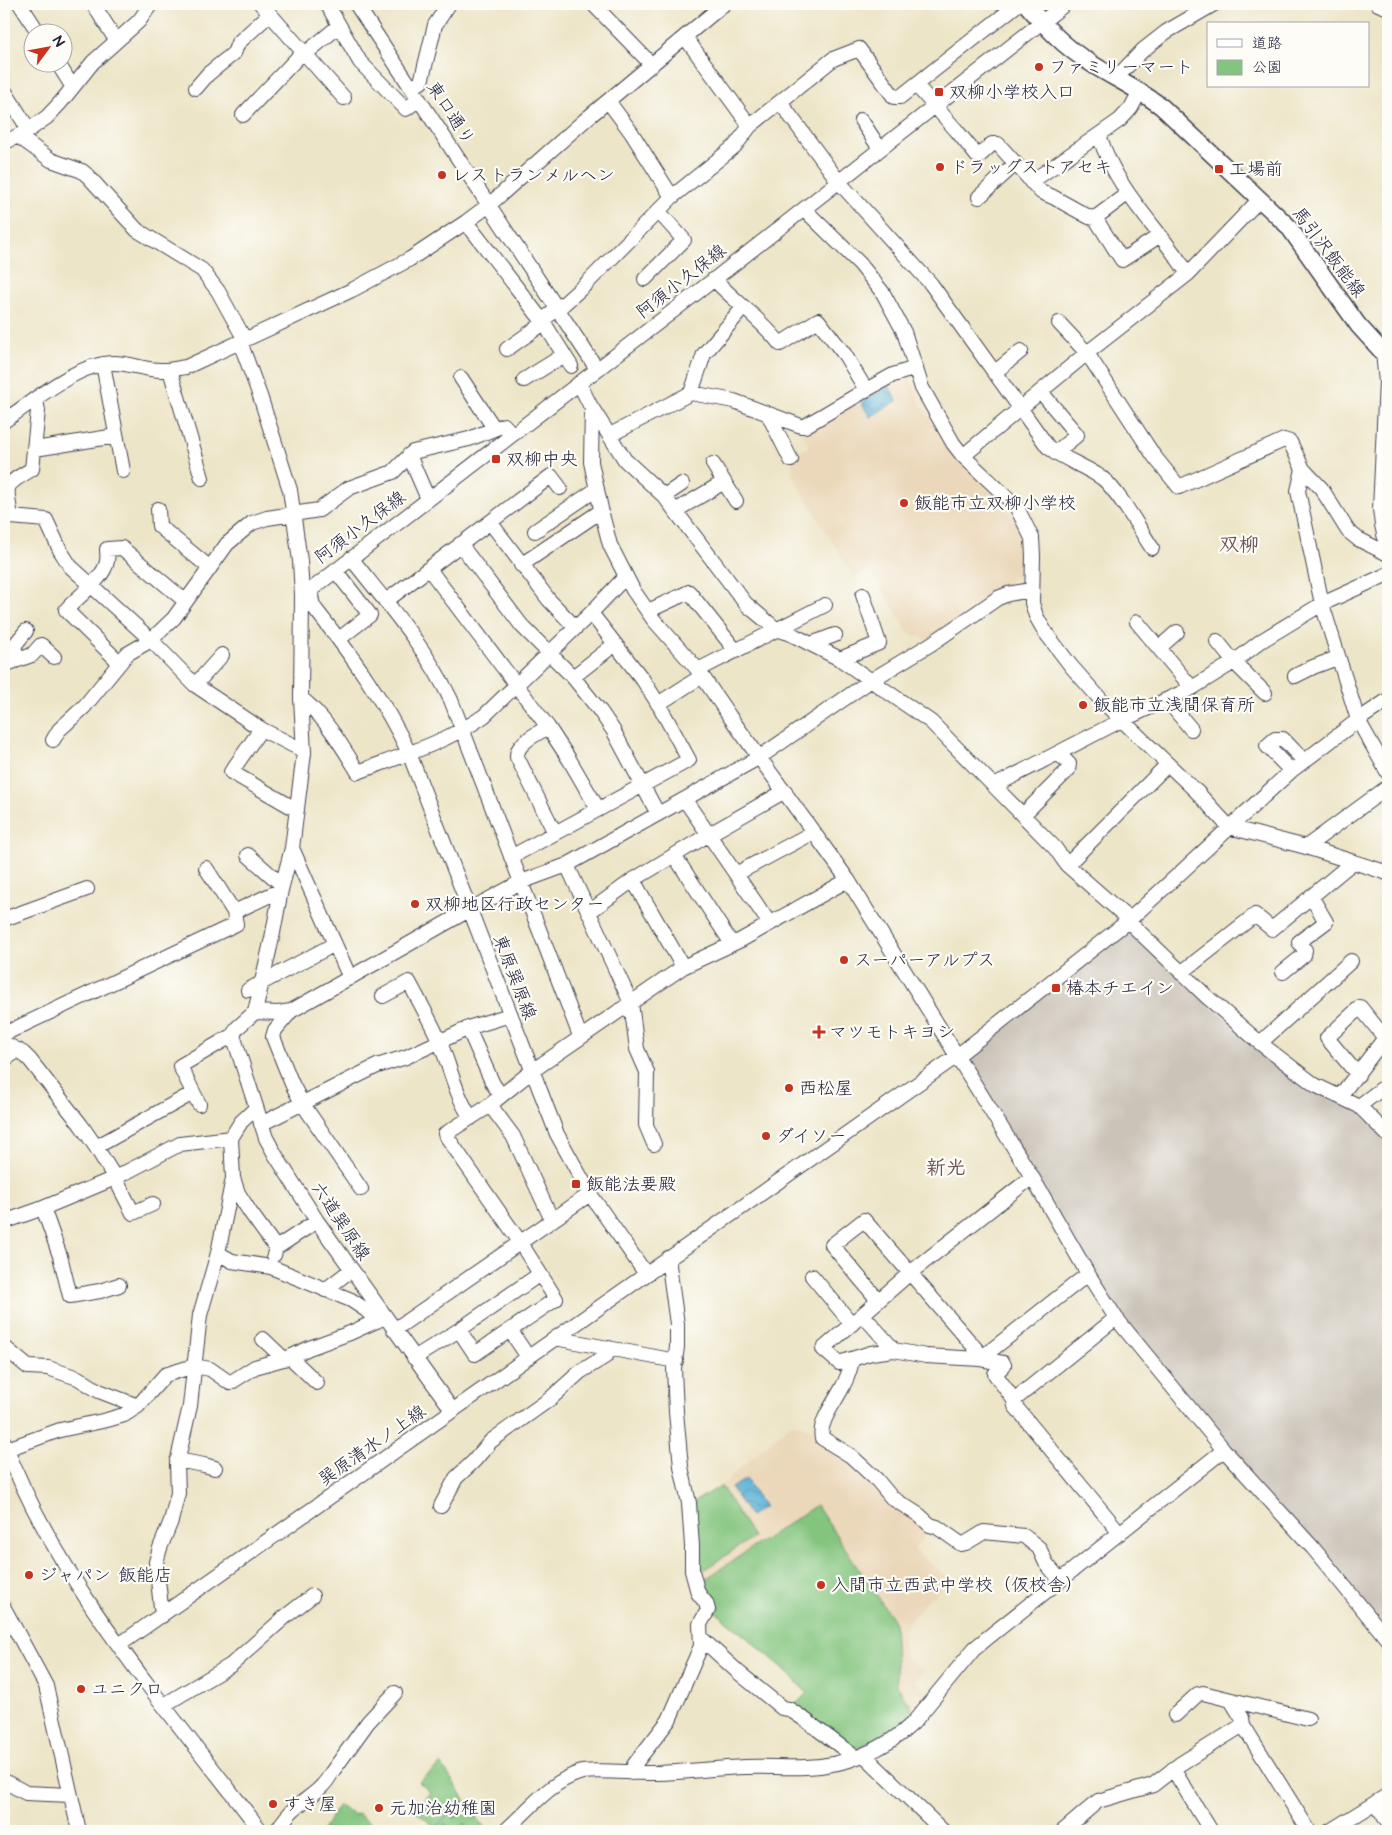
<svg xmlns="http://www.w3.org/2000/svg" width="1392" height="1835" font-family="'Architects Daughter','Klee One',sans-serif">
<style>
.built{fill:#ebd8ba}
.industrial{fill:#cbc3b8}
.cemetery{fill:url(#cemetery-stones);stroke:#52745c}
.park{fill:#83c57e;stroke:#52745c}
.water{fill:url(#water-waves);stroke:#3d6a88}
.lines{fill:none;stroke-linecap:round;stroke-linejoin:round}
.minor-casing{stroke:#403f50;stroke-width:16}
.major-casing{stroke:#403f50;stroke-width:19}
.minor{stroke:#fff;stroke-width:14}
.major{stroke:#fff;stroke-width:16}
.poi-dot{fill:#c8321e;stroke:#fdfcf7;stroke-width:2}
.labels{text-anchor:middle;stroke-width:4.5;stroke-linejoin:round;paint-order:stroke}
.poi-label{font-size:18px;fill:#22223b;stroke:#fdfcf7;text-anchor:start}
.street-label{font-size:18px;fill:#22223b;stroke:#fdfcf7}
.quarter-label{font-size:20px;font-weight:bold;fill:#6c5455;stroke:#fdfcf7}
</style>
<defs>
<pattern id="cemetery-stones" width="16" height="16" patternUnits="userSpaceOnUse" patternTransform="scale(1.25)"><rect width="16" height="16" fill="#83c57e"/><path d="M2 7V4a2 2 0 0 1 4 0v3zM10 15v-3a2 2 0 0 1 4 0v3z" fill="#6ba068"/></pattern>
<pattern id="water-waves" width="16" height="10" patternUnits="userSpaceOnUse" patternTransform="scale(1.25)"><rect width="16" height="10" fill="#58b1d5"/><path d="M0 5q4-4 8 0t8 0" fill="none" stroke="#4890ae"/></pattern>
</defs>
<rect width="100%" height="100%" fill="#fdfcf7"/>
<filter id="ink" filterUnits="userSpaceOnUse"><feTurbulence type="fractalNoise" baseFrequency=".02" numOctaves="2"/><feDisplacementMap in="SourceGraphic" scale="10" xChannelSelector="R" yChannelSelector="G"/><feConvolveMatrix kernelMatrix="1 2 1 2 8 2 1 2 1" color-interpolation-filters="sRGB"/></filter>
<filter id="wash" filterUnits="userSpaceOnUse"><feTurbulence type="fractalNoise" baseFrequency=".0096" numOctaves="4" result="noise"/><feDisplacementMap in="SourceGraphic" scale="20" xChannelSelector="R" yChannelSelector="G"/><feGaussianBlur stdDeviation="1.12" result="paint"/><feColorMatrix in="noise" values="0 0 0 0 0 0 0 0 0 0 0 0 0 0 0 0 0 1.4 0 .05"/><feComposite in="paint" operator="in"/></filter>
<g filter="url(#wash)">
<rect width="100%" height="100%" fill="#ede5c7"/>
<path class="built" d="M 910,376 L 920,403 L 956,459 L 1010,512 L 1016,521 L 1021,531 L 1024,549 L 1024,569 L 1016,577 L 928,640 L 908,632 L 869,569 L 854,578 L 792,475 L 792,457 L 809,446 L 801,432 L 894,378 Z
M 792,1423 L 796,1423 L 814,1431 L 819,1440 L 849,1459 L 929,1529 L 914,1549 L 948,1577 L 933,1598 L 930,1596 L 903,1630 L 904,1656 L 924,1671 L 916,1681 L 930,1693 L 913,1713 L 889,1734 L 877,1741 L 854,1750 L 793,1707 L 806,1693 L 782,1668 L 710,1608 L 695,1570 L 695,1501 L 718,1488 Z"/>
<path class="industrial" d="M 1129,930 L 1211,1007 L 1351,1104 L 1388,1140 L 1388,1636 L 1226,1447 L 1119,1314 L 966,1062 L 968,1057 Z"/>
<path class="cemetery" d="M 465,1800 L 487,1831 L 430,1831 L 435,1828 Z"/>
<path class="park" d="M 721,1486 L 753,1537 L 702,1571 L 695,1570 L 695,1501 Z
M 816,1505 L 894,1621 L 897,1685 L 908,1703 L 910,1702 L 913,1713 L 889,1733 L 854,1750 L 793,1707 L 807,1693 L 782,1667 L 710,1607 L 702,1592 L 704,1580 Z
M 441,1764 L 465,1799 L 435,1827 L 415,1811 L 430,1792 L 419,1782 Z
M 339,1805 L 355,1815 L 358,1813 L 375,1827 L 386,1826 L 391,1831 L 393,1829 L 395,1831 L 322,1831 Z"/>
<path class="water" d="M 889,386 L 897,401 L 870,417 L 861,402 Z
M 746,1479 L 764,1507 L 750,1516 L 731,1488 Z"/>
</g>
<g filter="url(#ink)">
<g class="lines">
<g class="minor-casing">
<path id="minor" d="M 20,4 L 38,32
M 93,4 L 116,40
M 261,4 L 344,98
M 327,4 L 360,62 L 406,109 L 419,99
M 356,4 L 597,369
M 593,4 L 652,65
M 1378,4 L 1386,7
M 685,37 L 750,126
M 305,54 L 339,26
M 57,62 L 72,86
M 1116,78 L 1143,50 L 1166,32 L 1214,4
M 916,85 L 957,131 L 977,156 L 979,156 L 992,144 L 998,144 L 1041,192 L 1053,197 L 1089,217 L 1095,218 L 1122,260 L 1159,236
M 196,88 L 208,74 L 234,53 L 238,43 L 270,14
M 412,88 L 421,82 L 435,25 L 449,4
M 4,90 L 29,130
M 608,101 L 631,132 L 672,197
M 780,102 L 839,182 L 931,284 L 1048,447 C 1065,460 1085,466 1102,478 C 1118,490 1140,530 1152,548
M 243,115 L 303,52
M 861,120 L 880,149
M 1099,135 C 1118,194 1156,224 1188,274
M 18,136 L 51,160 L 82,171 L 88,176 L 137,230 L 202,270 L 218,291 L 245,340
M 4,143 L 29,130 L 47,117 L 61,102 L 93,62 L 139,21 L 151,4
M 1031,182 L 1120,120 L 1131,108 L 1140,91
M 979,197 L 1015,164
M 804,209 L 860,264 L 883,293 L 904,332 L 922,388 L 953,443 L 963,456 L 1016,506 L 1032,538 L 1033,556 L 1032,603 L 1036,616 L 1045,632 L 1071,666 L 1102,701 L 1197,792 L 1229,827 L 1306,847 L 1388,873
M 1095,218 L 1127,194
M 466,222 L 544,323 L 571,366
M 645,279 L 684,240 L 659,212
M 714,279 C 735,302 761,319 780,344 L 818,320 L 845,355 L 866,390 L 893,375 L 916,368
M 542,320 L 558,309 L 587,283 L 672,197 L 735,146 L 750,126 L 833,59 L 859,49 L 894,97 L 900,97 L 1018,4
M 1059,323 L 1087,353 L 1154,456 L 1179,487 L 1284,440 L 1290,442 L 1303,469 L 1321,488 L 1348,531 L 1358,539 L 1388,554
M 507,349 L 544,323
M 1383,353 L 1386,382 L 1380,509 L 1382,525 L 1388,552
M 103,364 L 123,471
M 170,370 L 202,478
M 994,373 L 1021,351
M 461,378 L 494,428
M 524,380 L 564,355
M 579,383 L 590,405 L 625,460 L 664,496 L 746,604 L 776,629 L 789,633 L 840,659 L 931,722 L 994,786 L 1116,723 L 1192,688 L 1234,662 L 1261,641 L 1322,604 L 1388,574
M 1041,392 L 1077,435 L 1055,453
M 691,393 L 704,354 L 743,308
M 592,408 L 591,462 L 603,518 L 610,545 L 633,590 L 653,619 L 698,670 L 730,717 L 848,880 L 1032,1177 L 1088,1274 L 1116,1318 L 1224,1450 L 1313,1548 L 1388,1640
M 768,414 L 791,460
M 4,421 C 34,401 77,363 114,363 C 131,363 146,371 163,370 C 171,370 178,368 186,367 L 352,290 L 410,259 L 466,222 L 489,205 L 585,120 L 724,4
M 610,435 L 691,393 L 734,401 L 801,426 L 805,426 L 866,390
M 35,449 L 116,436
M 409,455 L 428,499
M 963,456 L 1087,353 L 1188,274 L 1259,200
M 713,464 L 736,501
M 1303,469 L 1298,491 L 1322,604 L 1358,720 L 1388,773
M 664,496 L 682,484
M 158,509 L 159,526 L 210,568
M 675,511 L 724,482
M 11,517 L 46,520 L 60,550 L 70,566 L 151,640 L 195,685 L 261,729 L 304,751
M 4,518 L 11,517 C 6,483 2,487 32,469 L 38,411 L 36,400
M 490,522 L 549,600 L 575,627
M 535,531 L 597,489
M 460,544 L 522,626 L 573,677 L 600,711 L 613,730 L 658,814
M 351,558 C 388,605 425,646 451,700 L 580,1036
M 521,565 L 601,511
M 429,569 L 548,727 L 569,759 L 598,809
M 335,570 L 370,615 L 339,639
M 386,601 L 551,476 L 560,488
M 648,611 L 689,592 L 736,651
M 1137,622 L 1192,688
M 1217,641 L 1234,662 L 1265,693
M 811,644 L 835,635
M 1159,648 L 1177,632
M 840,659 L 879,643 L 863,595
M 18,660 L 14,646 L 26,631
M 120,663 L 66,610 C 76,598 105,578 107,561 C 108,557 107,553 107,549 L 122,548 L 185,601
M 4,665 L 32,655 L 41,645 L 54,657
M 698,670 L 825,605
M 1295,676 L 1313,667 L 1337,658
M 573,677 L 615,644
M 195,685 L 222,655
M 301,698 C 326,718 342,746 358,772 C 401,756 447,742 484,716 L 591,613 L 626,576
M 1167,700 L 1191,729
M 658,704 L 702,676
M 548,727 C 537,734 516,743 517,757 L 555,833
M 261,729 L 231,772 L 297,810
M 53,740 L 59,730 L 84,707 L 127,654 L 151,640 L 174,618 L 227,544 L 252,523 L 267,518 L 319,510 L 349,488 L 393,472 L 413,452 L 469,439 L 504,425 L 512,434
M 1291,771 L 1267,746 L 1275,739 L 1283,739 L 1304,761
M 994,786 L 1055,848 L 1067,865 L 1124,915 L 1128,921 L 1206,996 L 1260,1043 L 1315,1085 L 1359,1106 L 1388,1135
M 685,800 L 770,924
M 1023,815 L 1068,770 L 1069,764 L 1058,753
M 1306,847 L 1388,787
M 292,848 L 350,978
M 248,855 L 282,885
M 674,855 L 732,944
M 511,857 L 689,760 L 659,705 L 643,680 L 591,613
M 567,865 L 631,1003 L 637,1049 L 647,1072 L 646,1125 L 654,1144
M 1067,865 L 1168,764
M 736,874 L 814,832
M 633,880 L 683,967
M 234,912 L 281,890
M 589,912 L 633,880 L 708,835 L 785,791
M 4,919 L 87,889
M 1283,972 L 1304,955 L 1305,950 L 1299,942 L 1326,922 L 1311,896
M 1181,973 L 1255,915 L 1272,929 L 1353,862
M 248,990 L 335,944
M 383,996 L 409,982 C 419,1001 430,1020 439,1040 C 450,1066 455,1094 471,1118
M 255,1012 L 278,1013 L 291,1011
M 468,1028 L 493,1084 L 501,1095
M 4,1034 L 236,924 L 234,912 L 206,868
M 233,1035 L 266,1138 L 276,1156 L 317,1221 L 453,1411
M 4,1043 L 23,1053 L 30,1060 L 81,1125 L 96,1147 L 115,1178 L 133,1213 L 153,1204
M 1260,1043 L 1351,961
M 4,1060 L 18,1050
M 1358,1075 L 1327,1038 L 1360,1007 L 1385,1038
M 1340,1096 L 1388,1034
M 199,1104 L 180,1066 L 233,1035 L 237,1028 L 255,1012 L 272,938 L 281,890 L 292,848 L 304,753 L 301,698 L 302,595 L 300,561 L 290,490 L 260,396 L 240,342
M 490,1105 L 513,1136 L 552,1220
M 1359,1106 L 1388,1084
M 256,1108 L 241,1122 L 231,1138 L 233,1178 L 238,1193 L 250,1212 L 276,1248
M 261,1124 L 377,1066 L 406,1057 L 471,1027 L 510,1015
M 96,1147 L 193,1093
M 1032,1177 L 910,1273 L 823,1349 L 839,1363 L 871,1353 L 894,1350 L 926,1356 L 980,1359 L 1003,1363 L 1004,1365 L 995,1374 L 1014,1400 L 1015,1406 L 1120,1533
M 361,1189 L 302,1103 L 292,1084 L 273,1037 L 275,1030 L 291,1011 L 469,910 L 521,882 L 567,865 L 760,757 L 870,681 L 931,644 L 998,598 L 1008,594 L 1031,590
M 43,1208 L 60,1256 L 70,1296 L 100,1291 L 119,1285
M 4,1222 L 43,1208 L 115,1178 L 180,1144 L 231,1138
M 218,1253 L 232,1261 L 271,1267 L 351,1300 L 366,1310 L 377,1321
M 274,1255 L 276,1248 L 317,1221
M 646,1274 L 590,1194 L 557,1134 L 409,753 C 384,700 352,656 316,610 C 311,603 310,597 312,589 L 716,278 L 1065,4
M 812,1276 L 852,1324
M 325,1290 L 351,1270
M 878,1300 L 832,1245 L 864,1220 L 983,1357
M 863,1315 L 894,1350
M 394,1330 L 590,1194
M 459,1330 L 475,1354 L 556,1299 L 520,1242 L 445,1134 L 486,1108 L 532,1071 L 683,967 L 741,940 L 848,880
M 510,1330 L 528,1357
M 555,1338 L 676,1361
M 263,1339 L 284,1359
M 4,1347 L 28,1367 L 48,1368 L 78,1378 L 99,1391 L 138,1406
M 290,1357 L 317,1383
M 414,1358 L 459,1330 L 540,1274
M 852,1359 C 851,1369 847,1378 843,1386 C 836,1401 818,1422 822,1438 L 851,1456 L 877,1480 L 892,1498 L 919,1515 L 930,1525 L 937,1527 L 961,1544 L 966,1543 L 984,1532 L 1024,1536 L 1039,1548 L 1046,1563 L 1060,1580
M 980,1359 L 1088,1274
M 1014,1400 L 1116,1318
M 4,1442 C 58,1585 169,1710 261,1831
M 7,1449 L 60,1430 L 107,1420 L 124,1415 L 138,1406 L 165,1375 L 194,1366 L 210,1369 L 230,1383 L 255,1367 L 290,1357 L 309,1348 L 350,1333 L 385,1317
M 177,1460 L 204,1465 L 215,1468
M 441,1506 L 456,1478 L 474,1461 L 491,1441 L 550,1399 L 580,1372 L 606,1356 L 609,1348
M 4,1608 L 46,1686 L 79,1831
M 162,1616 L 156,1562 L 160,1548 L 171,1521 L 178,1493 L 177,1463 L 190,1406 L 200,1315 L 218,1253 L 233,1178
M 702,1639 L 738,1672 L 782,1708 L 789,1709 L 804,1719 L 855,1757
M 119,1645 L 957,1056 L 1128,921 L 1291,771 L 1358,720 L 1388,700
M 1231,1700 L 1242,1718 L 1243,1725 L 1309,1831
M 164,1705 L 231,1665 L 286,1616 L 312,1596
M 1175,1715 L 1198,1694 L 1203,1693 L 1308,1719
M 864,1755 L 943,1831
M 1173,1769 L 1211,1831
M 632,1773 L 634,1765 L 669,1720 L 701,1646 L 700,1624 L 708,1610 L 706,1603 L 698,1593 L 692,1571 L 692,1546 L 689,1503 L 681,1467 L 676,1412 L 674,1369 L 677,1347 L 677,1324 L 668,1258
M 4,1781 L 26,1793 L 70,1795
M 1376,1803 L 1388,1823
M 276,1831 C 282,1824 287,1815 294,1809 C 308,1797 323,1790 332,1772 L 368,1722 L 395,1693
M 505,1831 C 529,1810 550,1781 582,1772 C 607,1769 633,1774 658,1773 C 687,1772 716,1768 745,1767 C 766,1766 786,1768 806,1767 C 845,1766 885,1750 913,1723 L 974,1649 L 986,1639 L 1224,1450
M 1063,1831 L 1098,1801 L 1153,1785 L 1180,1764 L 1243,1725
M 1330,1831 L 1388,1795"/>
</g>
<g class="major-casing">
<path id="major" d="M 1026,4 C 1045,26 1064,47 1089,62 C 1113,78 1139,89 1162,107 L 1288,226 L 1358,325 L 1388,358"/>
</g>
<use href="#minor" class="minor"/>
<use href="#major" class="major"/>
</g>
</g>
<g class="poi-dot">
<circle cx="1039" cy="67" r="5"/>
<rect x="934" y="87" width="10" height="10" rx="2.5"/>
<circle cx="940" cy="167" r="5"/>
<rect x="1214" y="164" width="10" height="10" rx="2.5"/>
<circle cx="442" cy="175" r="5"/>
<rect x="491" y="454" width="10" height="10" rx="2.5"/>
<circle cx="904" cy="503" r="5"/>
<circle cx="1083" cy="705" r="5"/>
<circle cx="415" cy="904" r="5"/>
<circle cx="844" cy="960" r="5"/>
<rect x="1051" y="983" width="10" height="10" rx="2.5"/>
<path d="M816.5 1024.5h5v5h5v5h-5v5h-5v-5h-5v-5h5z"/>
<circle cx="789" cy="1088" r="5"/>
<circle cx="766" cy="1136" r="5"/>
<rect x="571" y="1179" width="10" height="10" rx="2.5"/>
<circle cx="29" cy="1575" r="5"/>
<circle cx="821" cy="1585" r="5"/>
<circle cx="81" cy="1689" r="5"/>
<circle cx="273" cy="1804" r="5"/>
<circle cx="379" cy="1808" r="5"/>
</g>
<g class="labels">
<g class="poi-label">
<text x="1049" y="73">ファミリーマート</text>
<text x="949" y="98">双柳小学校入口</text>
<text x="950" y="173">ドラッグストアセキ</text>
<text x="1229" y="175">工場前</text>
<text x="452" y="181">レストランメルヘン</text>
<text x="506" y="465">双柳中央</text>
<text x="914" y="509">飯能市立双柳小学校</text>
<text x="1093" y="711">飯能市立浅間保育所</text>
<text x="425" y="910">双柳地区行政センター</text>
<text x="854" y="966">スーパーアルプス</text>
<text x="1066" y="994">椿本チエイン</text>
<text x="829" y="1038">マツモトキヨシ</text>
<text x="799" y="1094">西松屋</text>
<text x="776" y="1142">ダイソー</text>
<text x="586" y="1190">飯能法要殿</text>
<text x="39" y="1581">ジャパン 飯能店</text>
<text x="831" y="1591">入間市立西武中学校（仮校舎）</text>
<text x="91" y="1695">ユニクロ</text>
<text x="283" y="1810">すき屋</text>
<text x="389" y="1814">元加治幼稚園</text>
</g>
<g class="street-label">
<text transform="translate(451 113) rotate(57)" y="6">東口通り</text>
<text transform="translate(1329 252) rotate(53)" y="6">馬引沢飯能線</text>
<text transform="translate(681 281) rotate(-38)" y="6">阿須小久保線</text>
<text transform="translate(360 527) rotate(-37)" y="6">阿須小久保線</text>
<text transform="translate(515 977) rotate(69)" y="6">東原巽原線</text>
<text transform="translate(341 1221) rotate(56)" y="6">六道巽原線</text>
<text transform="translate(372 1445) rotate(-35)" y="6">巽原清水ノ上線</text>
</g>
<g class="quarter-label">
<text x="1239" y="551">双柳</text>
<text x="946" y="1174">新光</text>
</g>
</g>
<rect width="1392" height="1835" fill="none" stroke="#fdfcf7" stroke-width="20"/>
<rect x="1207" y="22" width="162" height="65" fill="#fdfcf7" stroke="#a5a5ac"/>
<rect x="1217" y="39" width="25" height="8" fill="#ffffff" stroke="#a5a5ac"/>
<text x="1252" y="48" font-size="15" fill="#22223b">道路</text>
<rect x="1217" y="60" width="25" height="15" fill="#83c57e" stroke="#a5a5ac"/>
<text x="1252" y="72" font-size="15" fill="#22223b">公園</text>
<g transform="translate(48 48) rotate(58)"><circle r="24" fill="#fdfcf7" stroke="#a5a5ac"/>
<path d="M0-4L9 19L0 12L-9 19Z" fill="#c8321e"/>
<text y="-8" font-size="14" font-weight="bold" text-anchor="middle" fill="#22223b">N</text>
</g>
</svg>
